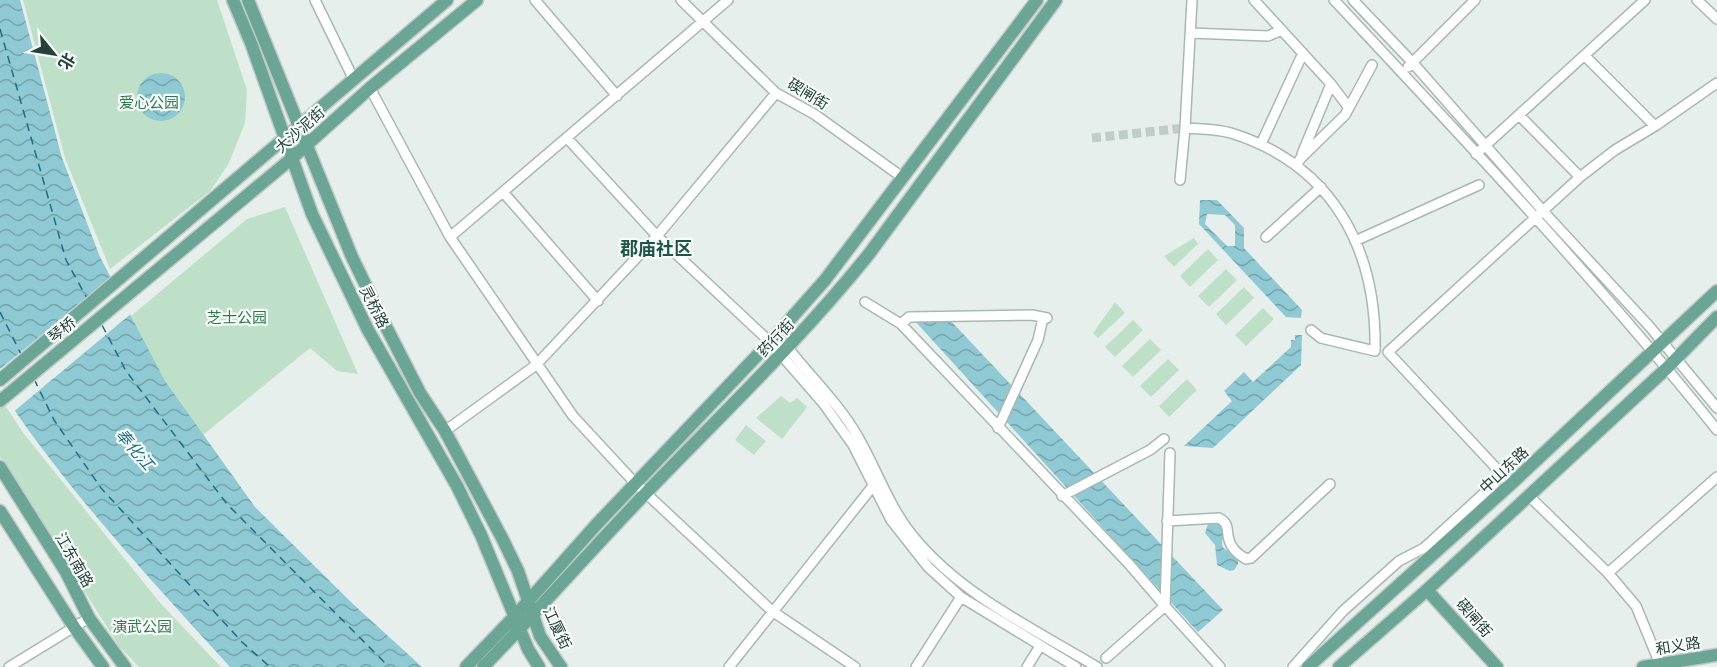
<svg xmlns="http://www.w3.org/2000/svg" width="1717" height="667" font-family="Quicksand,'Noto Sans SC',sans-serif">
<style>
.green{fill:#bfe0c8}
.water{fill:url(#water-waves);fill-rule:evenodd}
.pier{fill:#e6efeb}
.lines{fill:none;stroke-linecap:round;stroke-linejoin:round}
.ferry{stroke:#1c6f80;stroke-width:1.5;stroke-dasharray:8 6;stroke-linecap:butt}
.minor-tunnel{stroke:#bfccc8;stroke-width:9;stroke-dasharray:9 4.5;stroke-linecap:butt}
.minor-casing{stroke:#a8b8b2;stroke-width:12}
.major-casing{stroke:#c2cac8;stroke-width:15}
.minor{stroke:#fff;stroke-width:9}
.major{stroke:#6aa596;stroke-width:12}
.labels{text-anchor:middle;stroke-width:4.5;stroke-linejoin:round;paint-order:stroke}
.street-label{font-size:15px;fill:#24423a;stroke:#f7fbf9}
.park-label{font-size:15px;fill:#2d7a4b;stroke:#f7fbf9}
.water-label{font-size:16px;font-style:italic;fill:#1c6f80;stroke:#f7fbf9}
.quarter-label{font-size:18px;font-weight:bold;fill:#1f5548;stroke:#f7fbf9}
</style>
<defs>
<pattern id="water-waves" width="16" height="10" patternUnits="userSpaceOnUse" patternTransform="scale(1.5)"><rect width="16" height="10" fill="#8ec9d4"/><path d="M0 5q4-4 8 0t8 0" fill="none" stroke="#74a5ad"/></pattern>
</defs>
<rect width="100%" height="100%" fill="#e6efeb"/>
<path class="green" d="M 23,0 L 217,0 L 247,90 L 245,123 L 228,165 L 210,191 L 110,269 L 65,158 Z
M 285,207 L 358,374 L 337,371 L 310,348 L 203,435 L 164,381 L 131,316 L 247,219 Z
M 1194,238 L 1198,244 L 1174,267 L 1164,256 Z
M 1208,249 L 1218,260 L 1190,287 L 1180,276 Z
M 1226,269 L 1237,280 L 1209,307 L 1198,296 Z
M 1244,287 L 1254,298 L 1226,325 L 1216,314 Z
M 1115,302 L 1125,313 L 1098,338 L 1093,333 Z
M 1263,308 L 1274,319 L 1246,346 L 1235,335 Z
M 1133,320 L 1143,330 L 1115,357 L 1105,347 Z
M 1150,339 L 1161,350 L 1133,377 L 1122,366 Z
M 1168,359 L 1179,370 L 1151,397 L 1140,386 Z
M 1187,379 L 1197,390 L 1169,417 L 1159,406 Z
M 781,396 L 790,403 L 797,398 L 807,407 L 782,439 L 756,418 Z
M 4,404 L 24,434 L 161,604 L 221,667 L 139,667 L 119,646 L 0,457 L 0,407 Z
M 746,425 L 766,441 L 754,455 L 735,440 Z"/>
<path class="water" d="M 0,0 L 20,0 L 62,158 L 100,257 L 165,381 L 255,507 L 353,604 L 422,667 L 230,667 C 149,578 67,490 0,389 Z
M137 97a24 24 0 1 1 48 0a24 24 0 1 1-48 0Z
M 1200,200 L 1217,200 L 1244,228 L 1244,248 L 1302,310 L 1301,318 L 1286,317 L 1199,224 ZM 1207,214 L 1225,215 L 1235,225 L 1235,246 L 1227,246 L 1205,224 Z
M 914,320 L 950,320 L 1223,610 L 1198,632 Z
M 1295,335 L 1302,335 L 1301,365 L 1213,448 L 1184,446 L 1232,401 L 1224,391 L 1244,372 L 1253,382 L 1291,347 L 1291,340 L 1295,340 Z
M 1212,523 C 1219,521 1222,525 1225,531 C 1217,555 1227,545 1238,559 L 1238,564 L 1234,570 L 1230,571 L 1217,565 L 1215,545 L 1205,533 L 1208,524 Z"/>
<path class="pier" d="M 113,276 L 132,313 L 12,413 L 0,394 L 0,369 Z"/>
<g class="lines">
<path class="ferry" d="M 0,29 L 66,260 L 88,300
M 0,312 L 21,354
M 102,325 L 126,371 L 227,504 L 389,667
M 34,379 L 54,420 L 101,488 L 242,642 L 270,667"/>
<path class="minor-tunnel" d="M 1092,138 L 1185,128"/>
<g class="minor-casing">
<path id="minor" d="M 315,0 L 354,80
M 535,0 L 617,96
M 681,0 L 776,93 L 814,114 L 902,177
M 1254,0 L 1331,84
M 1334,0 C 1465,140 1597,280 1717,430
M 1353,0 L 1412,62 L 1543,211 L 1650,327 L 1717,408
M 1697,0 L 1717,19
M 1190,33 L 1268,36 L 1282,30
M 1585,56 L 1655,126
M 1408,67 L 1475,0
M 370,88 L 450,237 L 573,416 L 635,483 L 772,611 L 855,667
M 1519,115 L 1580,177
M 1185,128 C 1200,129 1217,129 1231,133 C 1333,165 1377,249 1375,351 L 1321,338 L 1311,330
M 567,138 L 657,236 L 770,342 L 823,403 L 853,445 L 891,520 L 928,567 L 961,597 L 1076,667
M 1261,144 L 1303,53
M 1302,154 L 1331,84 L 1349,108
M 1476,154 L 1645,0
M 1297,165 L 1300,159 L 1345,115 L 1372,65
M 1180,180 L 1185,128 L 1192,0
M 503,192 L 598,301
M 450,237 L 728,0
M 1266,237 L 1321,187
M 1355,241 L 1479,185
M 865,302 L 901,324 L 1129,564 L 1165,606 L 1106,658
M 901,324 L 909,317 L 1032,315 L 1047,318
M 783,347 L 788,348 C 811,377 840,405 858,437 C 877,470 889,507 913,536 C 961,595 1034,629 1097,667
M 998,428 L 1038,340 L 1043,318
M 445,431 L 536,365 L 657,236 L 776,93
M 1170,453 L 1165,606 L 1220,667
M 1511,484 L 1388,352 L 1580,177 L 1615,150 L 1655,126 L 1717,83
M 1528,495 L 1608,573 L 1636,606 L 1660,664
M 1062,496 L 1150,450 L 1164,439
M 1167,521 L 1219,518 C 1230,524 1226,530 1229,540 C 1231,548 1239,555 1246,559 L 1251,558 L 1330,484
M 1608,573 L 1717,477
M 9,667 L 89,618
M 729,667 L 873,486
M 916,667 L 961,597
M 1027,667 L 1040,646
M 1293,667 L 1343,611 L 1399,561 L 1424,548 L 1494,484"/>
</g>
<g class="major-casing">
<path id="major" d="M 233,0 L 251,43 L 312,214 L 368,330 L 457,486 L 481,535 L 528,649 L 539,667
M 248,0 L 352,257 L 381,317 L 420,393 L 445,431 L 502,538 L 518,571 L 540,636 L 561,667
M 0,380 L 447,0
M 0,401 L 291,159 L 370,88 L 477,0
M 0,467 L 66,572 L 89,618 L 125,667
M 0,511 L 74,627 L 103,667
M 1427,590 L 1497,667
M 466,667 L 515,616 L 596,525 L 770,342 L 825,280 L 1037,0
M 483,667 C 538,611 590,551 645,494 C 721,415 800,340 869,254 L 1056,0
M 1308,667 L 1511,484 L 1717,291
M 1339,667 L 1427,590 L 1667,368 L 1717,317
M 1643,667 L 1717,655"/>
</g>
<use href="#minor" class="minor"/>
<use href="#major" class="major"/>
</g>
<g class="labels">
<g class="street-label">
<text transform="translate(808 94) rotate(31)" y="5">碶闸街</text>
<text transform="translate(300 130) rotate(-42)" y="5">大沙泥街</text>
<text transform="translate(374 307) rotate(63)" y="5">灵桥路</text>
<text transform="translate(62 330) rotate(-39)" y="5">琴桥</text>
<text transform="translate(776 338) rotate(-47)" y="5">药行街</text>
<text transform="translate(1504 470) rotate(-43)" y="5">中山东路</text>
<text transform="translate(74 560) rotate(60)" y="5">江东南路</text>
<text transform="translate(1474 618) rotate(49)" y="5">碶闸街</text>
<text transform="translate(557 628) rotate(64)" y="5">江厦街</text>
<text transform="translate(1678 646) rotate(-9)" y="5">和义路</text>
</g>
<g class="park-label">
<text x="149" y="108">爱心公园</text>
<text x="237" y="323">芝士公园</text>
<text x="142" y="632">演武公园</text>
</g>
<g class="water-label">
<text transform="translate(135 449) rotate(49)" y="6">奉化江</text>
</g>
<g class="quarter-label">
<text x="656" y="255">郡庙社区</text>
</g>
</g>
<g transform="translate(54 54) rotate(120)" stroke="#f7fbf9" stroke-width="4.5" paint-order="stroke">
<path d="M0-4.5L10 22L0 15L-10 22Z" fill="#24423a"/>
<text y="-9" font-size="16" font-weight="bold" text-anchor="middle" fill="#24423a">北</text>
</g>
</svg>
